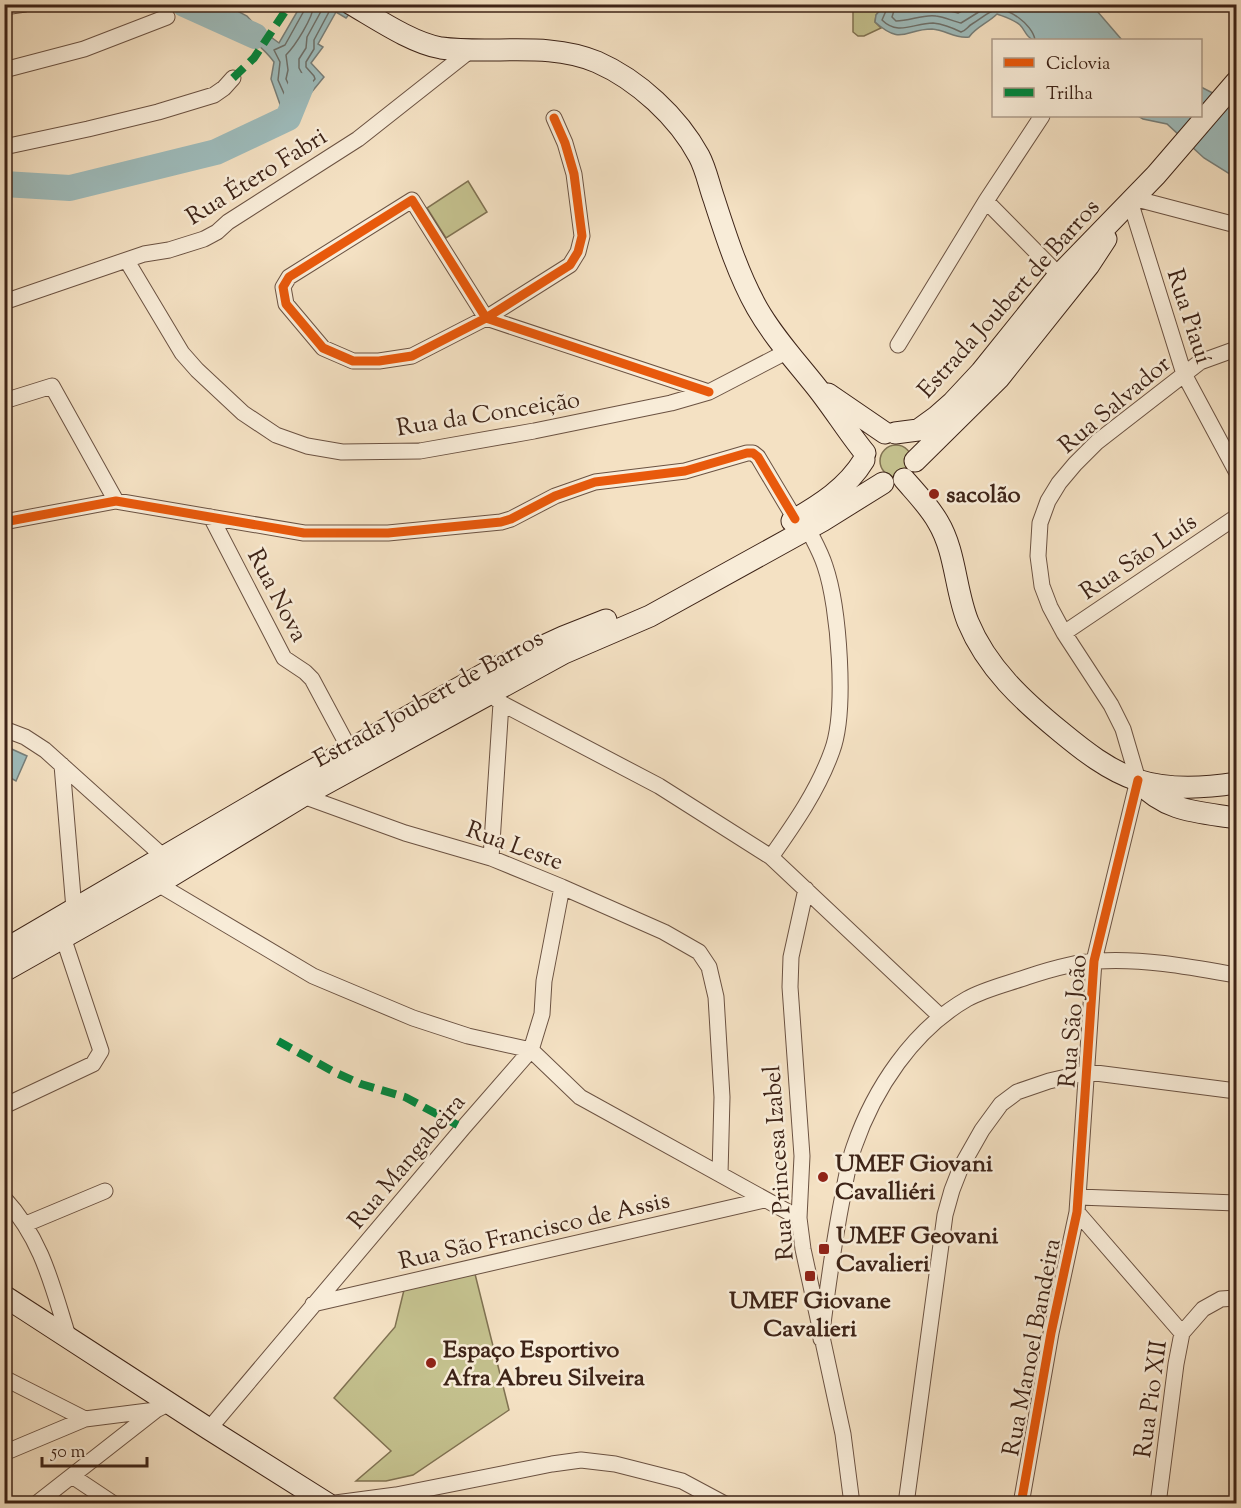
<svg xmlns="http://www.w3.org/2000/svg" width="1241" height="1508" font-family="'Sorts Mill Goudy',serif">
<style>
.green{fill:#c4c18e;stroke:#807252;stroke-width:1.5}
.water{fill:#9ebcbc;stroke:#777f7a;stroke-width:1.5}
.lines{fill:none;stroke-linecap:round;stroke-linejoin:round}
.shore{stroke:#6e706a;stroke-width:1.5}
.river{stroke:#9ebcbc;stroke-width:26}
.street-casing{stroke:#6b5242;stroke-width:17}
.secondary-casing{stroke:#3d2317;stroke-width:23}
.street{stroke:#f8ecd8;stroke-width:15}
.secondary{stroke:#f8ecd8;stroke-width:21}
.quiet{stroke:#00873e;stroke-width:8;stroke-dasharray:15 8;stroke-linecap:butt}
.cycleway-casing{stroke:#f8ecd8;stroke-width:13}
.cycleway{stroke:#e8590c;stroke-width:9}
.poi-dot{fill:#8f2418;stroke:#f8ecd8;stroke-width:2}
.labels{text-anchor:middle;stroke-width:5;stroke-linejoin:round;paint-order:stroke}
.street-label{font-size:24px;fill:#3d2317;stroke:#f8ecd8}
.poi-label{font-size:24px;font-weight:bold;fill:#3d2317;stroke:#f8ecd8;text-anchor:start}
</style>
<rect width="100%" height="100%" fill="#f4e1c3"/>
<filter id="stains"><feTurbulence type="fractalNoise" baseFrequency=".00333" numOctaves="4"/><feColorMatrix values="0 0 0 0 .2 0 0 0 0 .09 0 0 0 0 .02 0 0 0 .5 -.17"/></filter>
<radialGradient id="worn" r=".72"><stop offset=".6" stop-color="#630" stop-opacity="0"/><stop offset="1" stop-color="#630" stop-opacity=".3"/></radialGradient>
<path class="green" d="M 854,5 L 884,5 L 876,15 L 875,22 L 881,28 L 864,36 L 858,36 L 853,32 L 853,7 Z
M 468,181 L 487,212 L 446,238 L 427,208 Z
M880 461a16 16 0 1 1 32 0a16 16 0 1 1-32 0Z
M 475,1274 L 509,1410 L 413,1475 L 386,1481 L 356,1481 L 391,1451 L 334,1398 L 395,1327 L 404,1290 Z"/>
<path class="water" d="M 180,5 L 226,5 L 247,16 L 256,26 L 279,43 L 301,5 L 357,5 L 346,18 L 336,12 L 318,44 L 323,47 L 311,63 L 324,77 L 288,121 L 282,110 L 271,79 L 274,62 C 257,38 223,22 198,5 L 185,11 Z
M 884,5 L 1096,5 L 1097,11 L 1122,40 L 1033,40 C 1025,36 1026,31 1020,25 C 1013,19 1005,17 997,14 C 988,23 976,27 969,37 C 955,39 946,30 932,29 C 905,29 902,46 875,22 L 876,15 Z
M 1201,87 L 1236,105 L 1236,178 L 1204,158 L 1167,124 L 1143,119 L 1138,116 L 1200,116 Z
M 5,746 L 27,756 L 16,781 L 5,775 Z"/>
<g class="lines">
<path class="shore" d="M 306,4 L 305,9 L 285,45 L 274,50 L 280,62 L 278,80 L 290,107 L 315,79 L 314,76 L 306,67 L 306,62 L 314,49 L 314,40 L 330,10 L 334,7 L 340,7
M 314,4 C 313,18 295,46 286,55 L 288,70 L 286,79 L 292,92 L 295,91 L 305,79 L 299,68 L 299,59 L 306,48 L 307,37 L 325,4
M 889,4 L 882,20 C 898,36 914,23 933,23 C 942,24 953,28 961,32 C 967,30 967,27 972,24 C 992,11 997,2 1019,18 C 1026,23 1034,32 1035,40
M 896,4 L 892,17 L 896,21 C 910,21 923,14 936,16 C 944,17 953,21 961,23 L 982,10 L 987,4
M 905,4 L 908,11 L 936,7 L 958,13 L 974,4"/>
<path class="river" d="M 184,4 L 255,36
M 4,184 L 70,188 L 216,152 L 288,118 L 301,86"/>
<g class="street-casing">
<path id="street" d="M 4,7 L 25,4
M 4,70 L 84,49 L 167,17
M 554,118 L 565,143 L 574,174 L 582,236 L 578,252 L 570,265 L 486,318 L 412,356 L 379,361 L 353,361 L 323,348 L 286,304 L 283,287 L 289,277 L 412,200 L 486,318 L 709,392
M 4,147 L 88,129 L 158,112 L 214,95 L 224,88 L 233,78
M 1133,198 L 1236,225
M 986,201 L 1059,275
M 1130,201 L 1184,374 L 1236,471
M 127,261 L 182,353 L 197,370 L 243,413 L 276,435 L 307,446 L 342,452 L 420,451 L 534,431 L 671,403 L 709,392 L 786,352
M 4,302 L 144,254 L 169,250 L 204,239 L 217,232 L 228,222 L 358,139 L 472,49
M 898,345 L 986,201 L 1042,116
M 4,401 L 52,386 L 116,501
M 211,517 L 284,658 L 305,672 L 312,679 L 350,750
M 4,522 L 116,501 L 304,533 L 388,533 L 501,522 L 511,519 L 555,496 L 595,482 L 685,471 L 747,453 L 753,453 L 758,457 L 795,519
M 1064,633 L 1236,517
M 489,693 L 501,703 L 659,786 L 771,857 L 940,1016
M 4,729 L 25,737 L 45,750 L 165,858
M 62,765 L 74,909
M 303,796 L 405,833 L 491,858 L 562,887 L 664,932 L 699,952 L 709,967 L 716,997 L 722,1097 L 720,1174
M 771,857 C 795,823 818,790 832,751 C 847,711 839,607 825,566 C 821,553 814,541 808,529
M 491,858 L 501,703
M 158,884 L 313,976 L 413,1018 L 468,1036 L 531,1050 L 580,1097 L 799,1218
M 806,889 L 791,957 L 790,987 L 802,1156 L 799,1218 L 803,1249 L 843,1434 L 852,1504
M 4,1106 L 93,1064 L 101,1051 L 63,937
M 1079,1197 L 1236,1203
M 4,1198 C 42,1239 52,1285 68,1336
M 1077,1212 L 1182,1333
M 26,1224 L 105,1191
M 313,1304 L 764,1200
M 821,1339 C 827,1292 833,1246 842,1200 C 845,1183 848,1164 854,1147 C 874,1089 913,1030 967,999 C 985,989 1007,984 1027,977 C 1048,970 1074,962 1097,961 C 1144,958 1191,967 1236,975
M 4,1378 L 85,1419
M 209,1429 L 463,1128 L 531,1050 L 542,1014 L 544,981 L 562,887
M 4,1453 L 85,1419 L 156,1410 L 170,1403
M 72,1476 L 114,1504
M 36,1504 L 156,1410
M 328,1504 L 396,1495 L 552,1464 L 581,1460 L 615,1464 L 682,1481 L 725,1504
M 906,1504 L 945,1215 L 952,1190 L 961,1167 L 982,1130 L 1001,1104 L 1017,1092 L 1049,1081 L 1088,1072 L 1236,1091
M 1021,1504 L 1051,1333 L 1077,1212 L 1094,961 L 1138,780 L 1123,729 L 1111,705 L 1064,633 L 1050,607 L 1042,586 L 1038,556 L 1040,523 L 1048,501 L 1059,483 L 1075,464 L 1097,442 L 1200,362 L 1236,349
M 1158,1504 L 1176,1364 L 1182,1333 L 1203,1309 L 1221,1299 L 1236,1298"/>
</g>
<g class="secondary-casing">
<path id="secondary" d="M 351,4 C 377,19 412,43 441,48 C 493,55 547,41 597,62 C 638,80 678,117 699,156 C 706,169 709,185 714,199 C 726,236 738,274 757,308 C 773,336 794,359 814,384 C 832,406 847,431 865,453
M 828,394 L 885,433
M 895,433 L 918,430 L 936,417 L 953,402 L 981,372 L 1059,275 L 1156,175 L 1236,82
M 915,461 L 999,378 L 1089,265 L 1106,239
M 904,479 C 916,493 929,506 938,522 C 956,552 955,590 968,622 C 987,668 1023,701 1061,732 C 1084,751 1108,770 1137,780 C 1168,790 1205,788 1236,783
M 792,521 C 820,505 847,488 864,460
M 1139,782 C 1166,812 1199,812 1236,818
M 4,950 L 288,784 L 491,670 L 563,637 L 606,620
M 4,971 L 158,884 L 303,796 L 564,653 L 650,616 L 822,521 L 883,483
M 4,1296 L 209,1429 L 328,1504"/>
</g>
<use href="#street" class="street"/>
<use href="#secondary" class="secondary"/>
<path class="quiet" d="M 233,78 L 254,58 L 290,4
M 278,1041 L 334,1072 L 361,1084 L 405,1097 L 463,1128"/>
<g class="cycleway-casing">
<path id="cycleway" d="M 554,118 L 565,143 L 574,174 L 582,236 L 578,252 L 570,265 L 486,318 L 412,356 L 379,361 L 353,361 L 323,348 L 286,304 L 283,287 L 289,277 L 412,200 L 486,318 L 709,392
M 4,522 L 116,501 L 304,533 L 388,533 L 501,522 L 511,519 L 555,496 L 595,482 L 685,471 L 747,453 L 753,453 L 758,457 L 795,519
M 1021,1504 L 1051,1333 L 1077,1212 L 1094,961 L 1138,780"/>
</g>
<use href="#cycleway" class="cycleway"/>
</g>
<g class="poi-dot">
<circle cx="934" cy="494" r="6"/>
<circle cx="823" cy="1177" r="6"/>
<rect x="818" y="1243" width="12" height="12" rx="3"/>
<rect x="804" y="1270" width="12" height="12" rx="3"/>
<circle cx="431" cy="1363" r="6"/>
</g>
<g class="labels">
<g class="street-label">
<text transform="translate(256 176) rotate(-32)" y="8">Rua Étero Fabri</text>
<text transform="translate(1008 298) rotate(-48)" y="8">Estrada Joubert de Barros</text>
<text transform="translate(1190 316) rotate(72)" y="8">Rua Piauí</text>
<text transform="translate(1114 404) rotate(-40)" y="8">Rua Salvador</text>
<text transform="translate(488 413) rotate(-9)" y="8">Rua da Conceição</text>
<text transform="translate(1138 556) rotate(-34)" y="8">Rua São Luís</text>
<text transform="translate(278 595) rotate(62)" y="8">Rua Nova</text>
<text transform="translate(428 698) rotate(-29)" y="8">Estrada Joubert de Barros</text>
<text transform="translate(515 845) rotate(20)" y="8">Rua Leste</text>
<text transform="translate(1072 1021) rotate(-85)" y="8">Rua São João</text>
<text transform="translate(406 1161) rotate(-50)" y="8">Rua Mangabeira</text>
<text transform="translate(778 1163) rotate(-94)" y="8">Rua Princesa Izabel</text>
<text transform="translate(534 1230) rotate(-13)" y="8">Rua São Francisco de Assis</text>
<text transform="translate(1031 1347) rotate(-79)" y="8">Rua Manoel Bandeira</text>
<text transform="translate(1150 1399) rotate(-82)" y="8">Rua Pio XII</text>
</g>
<g class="poi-label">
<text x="946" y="502">sacolão</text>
<text x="835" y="1171">UMEF Giovani<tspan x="835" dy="28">Cavalliéri</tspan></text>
<text x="836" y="1243">UMEF Geovani<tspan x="836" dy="28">Cavalieri</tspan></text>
<text x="810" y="1308" text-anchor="middle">UMEF Giovane<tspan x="810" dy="28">Cavalieri</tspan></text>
<text x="443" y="1357">Espaço Esportivo<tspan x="443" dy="28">Afra Abreu Silveira</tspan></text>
</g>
</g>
<rect width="1241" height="1508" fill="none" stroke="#f4e1c3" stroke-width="24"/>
<rect x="6" y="6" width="1229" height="1496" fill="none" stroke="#3d2317" stroke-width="3"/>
<rect x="12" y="12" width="1217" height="1484" fill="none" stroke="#3d2317" stroke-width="1.5"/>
<rect x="992" y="39" width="210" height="78" fill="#f8ecd8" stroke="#ad9c8b" stroke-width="1.5"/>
<rect x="1004" y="58" width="30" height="9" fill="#e8590c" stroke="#ad9c8b" stroke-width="1.5"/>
<text x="1046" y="69" font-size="18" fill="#3d2317">Ciclovia</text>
<rect x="1004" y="88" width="30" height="9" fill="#00873e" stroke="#ad9c8b" stroke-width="1.5"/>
<text x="1046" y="99" font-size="18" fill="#3d2317">Trilha</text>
<path d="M42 1457v9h105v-9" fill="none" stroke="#3d2317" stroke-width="3"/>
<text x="51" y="1457" font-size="18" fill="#3d2317" stroke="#f8ecd8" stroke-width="4.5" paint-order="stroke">50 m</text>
<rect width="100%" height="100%" filter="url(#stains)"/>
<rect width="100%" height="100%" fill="url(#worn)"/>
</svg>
